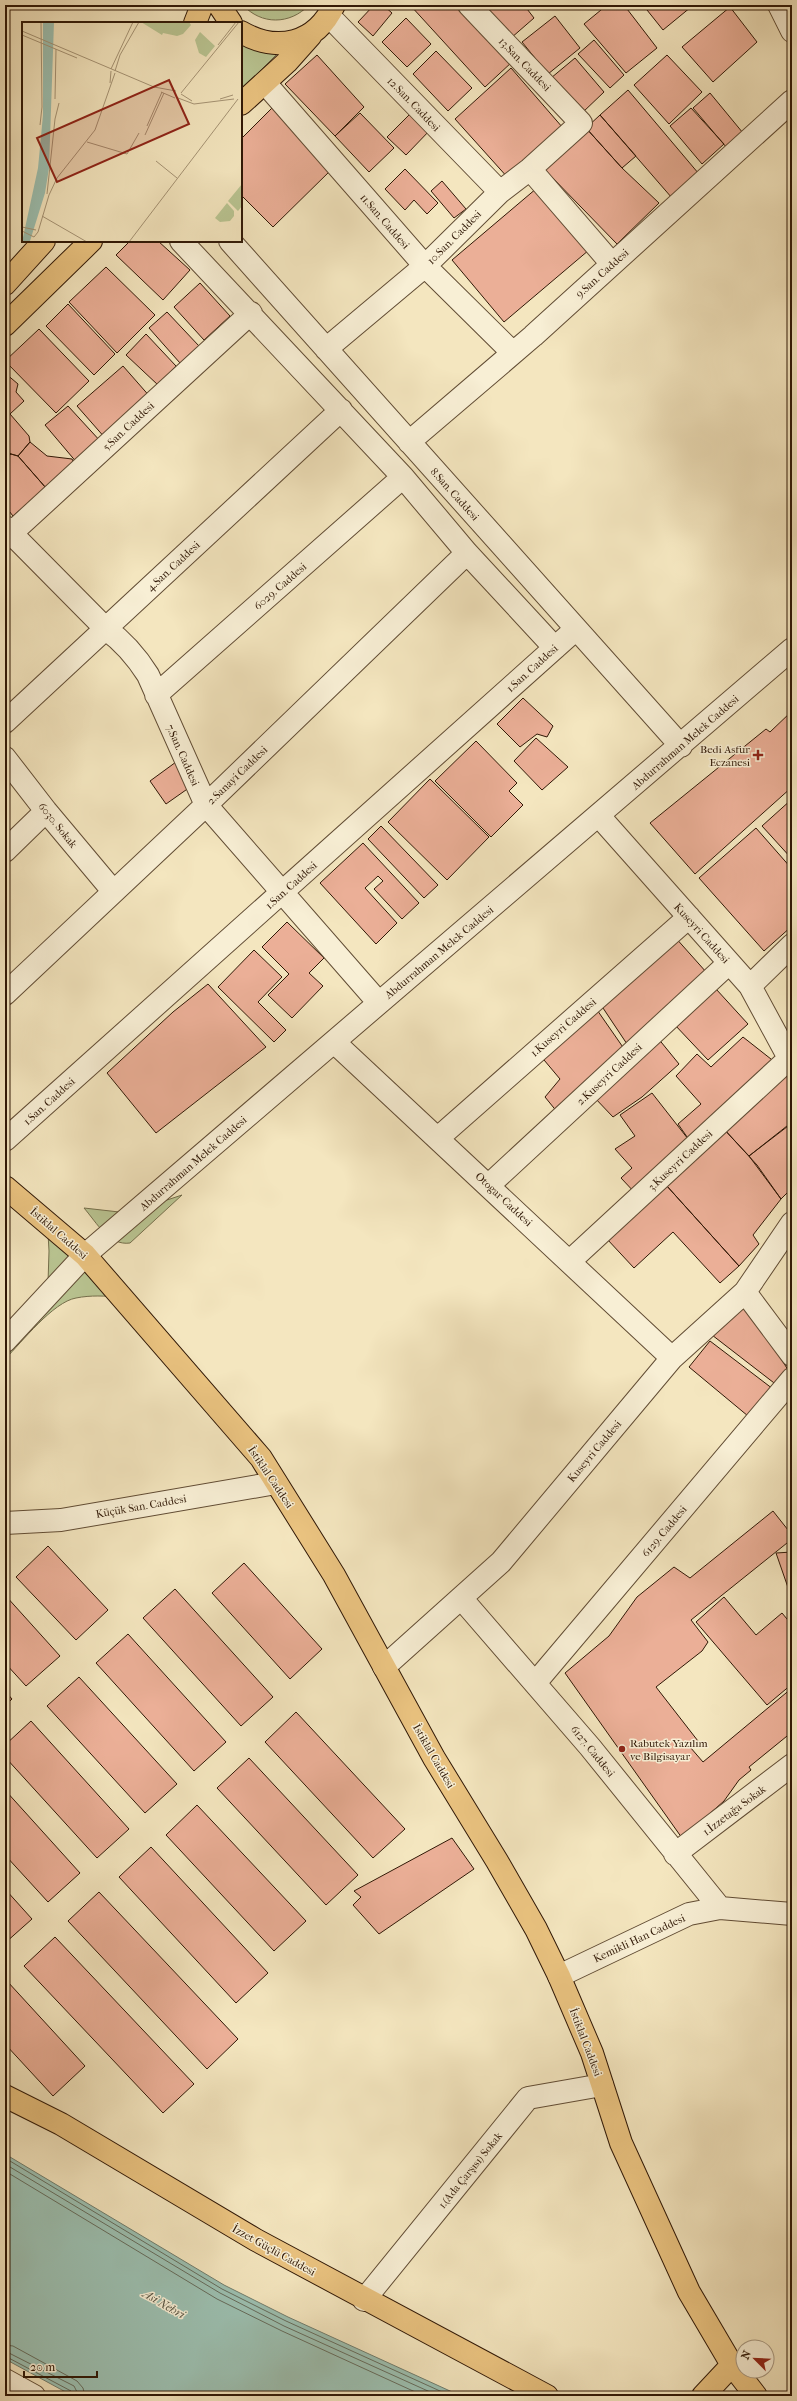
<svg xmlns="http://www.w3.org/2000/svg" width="797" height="2401" font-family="'IM FELL French Canon',serif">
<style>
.green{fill:#bac693;stroke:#756f4c}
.water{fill:#9cc0b1;stroke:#717d6d}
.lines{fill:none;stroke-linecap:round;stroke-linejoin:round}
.shore{stroke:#666c5c;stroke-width:1}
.building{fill:#ebaf97;stroke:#301806}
.minor-casing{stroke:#614c34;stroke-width:24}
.major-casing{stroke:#301806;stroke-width:24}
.minor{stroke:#f8efd5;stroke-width:22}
.major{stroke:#eac380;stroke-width:22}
.poi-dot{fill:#8f2418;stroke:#f8efd5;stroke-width:1.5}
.labels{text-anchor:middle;stroke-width:3;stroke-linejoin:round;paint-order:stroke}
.street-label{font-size:11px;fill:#301806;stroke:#f8efd5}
.poi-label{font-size:11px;fill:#301806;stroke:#f8efd5;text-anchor:end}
.water-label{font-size:12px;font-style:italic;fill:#565342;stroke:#f8efd5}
.inset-road{fill:none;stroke:#a69475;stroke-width:1}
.view{fill:#8f2418;fill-opacity:0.15;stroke:#8f2418;stroke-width:2}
.inset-edge{fill:none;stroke:#301806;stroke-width:2}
</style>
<rect width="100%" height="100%" fill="#f4e6bf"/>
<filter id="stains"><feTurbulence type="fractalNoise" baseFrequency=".005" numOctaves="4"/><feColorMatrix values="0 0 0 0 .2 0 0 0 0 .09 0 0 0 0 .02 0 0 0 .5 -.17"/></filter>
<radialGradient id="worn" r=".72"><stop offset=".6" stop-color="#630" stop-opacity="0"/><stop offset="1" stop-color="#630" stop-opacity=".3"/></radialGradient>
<path class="green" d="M 243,5 L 309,5 C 290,25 261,25 243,5 Z
M 241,41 L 258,50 L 277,54 L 241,90 Z
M 182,1195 L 130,1243 C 109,1246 97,1223 84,1208 L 128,1213 Z
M 47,1216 L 119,1297 C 105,1296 91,1295 76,1298 C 53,1302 22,1342 5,1359 L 5,1346 L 48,1283 L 49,1251 Z"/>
<path class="water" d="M 5,2154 L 224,2285 L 288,2317 L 461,2396 L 73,2396 L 5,2359 Z"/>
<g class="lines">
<path class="shore" d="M 5,2158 L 222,2289 L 286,2321 L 451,2396
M 5,2164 L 220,2293 L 284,2326 L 439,2396
M 5,2171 L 217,2299 L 282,2331 L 424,2396
M 5,2345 L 13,2346 L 77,2381 L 83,2388 L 85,2396
M 5,2351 L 74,2386 L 79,2396
M 5,2356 L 71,2391 L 74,2396"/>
</g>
<path class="building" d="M 374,5 L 383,5 L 392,13 L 373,36 L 358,22 Z
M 410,5 L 460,5 L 512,62 L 485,87 Z
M 491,5 L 524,5 L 534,18 L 511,38 L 486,10 Z
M 607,5 L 624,5 L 657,48 L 626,73 L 584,24 Z
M 643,5 L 689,5 L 691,7 L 663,30 Z
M 730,7 L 757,42 L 713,82 L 682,47 Z
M 555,16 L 580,48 L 548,74 L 522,42 Z
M 406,18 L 431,44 L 407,67 L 382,42 Z
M 594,40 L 624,75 L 610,88 L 578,54 Z
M 436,51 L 472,88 L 448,111 L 413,74 Z
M 317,55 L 364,107 L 335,136 L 285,84 Z
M 667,55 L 702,92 L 669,124 L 634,85 Z
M 575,58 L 604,92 L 582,113 L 551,78 Z
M 511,68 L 563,128 L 509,179 L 455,119 Z
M 628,90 L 699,174 L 672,198 L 600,115 Z
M 710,93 L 743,133 L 727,148 L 693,108 Z
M 272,108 L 332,169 L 273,227 L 241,195 L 241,139 Z
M 691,108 L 724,144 L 702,164 L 670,126 Z
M 414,110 L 432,128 L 406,155 L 387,137 Z
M 360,113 L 394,148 L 369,172 L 335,136 Z
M 600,115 L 636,156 L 622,168 L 586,128 Z
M 586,128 L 622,168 L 659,203 L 617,244 L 544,169 Z
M 405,169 L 438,203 L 427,214 L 414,200 L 405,210 L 385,189 Z
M 442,181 L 466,209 L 454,218 L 431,191 Z
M 537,188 L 589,250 L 504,322 L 452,260 Z
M 130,241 L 158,241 L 190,270 L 163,300 L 116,255 Z
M 106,267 L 155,315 L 117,353 L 69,302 Z
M 200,283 L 230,316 L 204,340 L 174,307 Z
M 68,304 L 115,354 L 94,375 L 46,326 Z
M 167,312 L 199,346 L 180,363 L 149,328 Z
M 39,329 L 89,381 L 56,413 L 5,361 Z
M 146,334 L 176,366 L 158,385 L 126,355 Z
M 123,366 L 152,399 L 106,439 L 77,406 Z
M 5,373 L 18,384 L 16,392 L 24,401 L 10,414 L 29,436 L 30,442 L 18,456 L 11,454 L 5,448 Z
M 68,406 L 102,443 L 78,464 L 45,425 Z
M 30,442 L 47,456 L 72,459 L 75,465 L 46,488 L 18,456 Z
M 5,448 L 11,454 L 5,459 Z
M 11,454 L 18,456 L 46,488 L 13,516 L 5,506 L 5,459 Z
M 523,698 L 553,726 L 547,737 L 537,734 L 520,747 L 497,724 Z
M 792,711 L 792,787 L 695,874 L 650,823 L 766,729 L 770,732 Z
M 536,738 L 568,767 L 542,790 L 514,761 Z
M 476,741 L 517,783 L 509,791 L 523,805 L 491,837 L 435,781 Z
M 176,762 L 193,785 L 166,804 L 150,781 Z
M 430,779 L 489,837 L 447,880 L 388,822 Z
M 792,799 L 792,859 L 762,826 Z
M 381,826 L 438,885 L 424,898 L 368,839 Z
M 756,828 L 792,869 L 792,926 L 764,951 L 699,878 Z
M 363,843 L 419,903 L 402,919 L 374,889 L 383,881 L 378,876 L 365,888 L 397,923 L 376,944 L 320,883 Z
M 287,922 L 324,958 L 309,973 L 323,986 L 292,1018 L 268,995 L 289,974 L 262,947 Z
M 674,936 L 707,973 L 629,1047 L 599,1002 Z
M 254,950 L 282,977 L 258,1002 L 286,1030 L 274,1042 L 218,987 Z
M 208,984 L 266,1047 L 156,1133 L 107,1073 L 173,1012 Z
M 716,989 L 748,1024 L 708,1060 L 674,1024 Z
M 595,1007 L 627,1053 L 558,1113 L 545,1097 L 560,1079 L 539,1054 Z
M 657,1037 L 679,1064 L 642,1097 L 613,1117 L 593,1096 Z
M 743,1037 L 776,1063 L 692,1144 L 678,1124 L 701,1104 L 676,1076 L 697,1054 L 711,1067 Z
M 792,1068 L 792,1122 L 749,1156 L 722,1127 Z
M 652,1093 L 692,1144 L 637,1195 L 621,1178 L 632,1168 L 615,1149 L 635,1136 L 620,1115 Z
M 792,1123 L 792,1188 L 781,1199 L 749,1156 Z
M 722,1127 L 757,1165 L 781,1199 L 753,1235 L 759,1244 L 739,1266 L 666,1185 Z
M 666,1185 L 739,1266 L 720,1283 L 673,1232 L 634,1268 L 607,1239 Z
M 744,1300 L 790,1373 L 778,1386 L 712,1335 Z
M 710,1341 L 773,1389 L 748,1416 L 689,1367 Z
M 773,1511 L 792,1535 L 792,1539 L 691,1620 L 708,1642 L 702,1651 L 656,1687 L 698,1741 L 690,1747 L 703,1762 L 792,1688 L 792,1732 L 749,1767 L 751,1770 L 739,1780 L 724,1801 L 682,1838 L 565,1673 L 609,1636 L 637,1597 L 674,1567 L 690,1578 Z
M 48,1546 L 108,1610 L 76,1640 L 16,1577 Z
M 792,1552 L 792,1599 L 776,1553 Z
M 244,1563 L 322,1649 L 290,1679 L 212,1593 Z
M 175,1589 L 273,1697 L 241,1726 L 143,1618 Z
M 5,1595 L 60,1656 L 26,1686 L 5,1663 Z
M 724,1597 L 756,1635 L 782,1613 L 792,1625 L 792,1684 L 767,1705 L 696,1622 Z
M 128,1634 L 226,1742 L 194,1771 L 96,1663 Z
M 79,1677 L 177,1784 L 145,1813 L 47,1706 Z
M 5,1691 L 12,1699 L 5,1706 Z
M 296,1712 L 405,1829 L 373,1858 L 265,1742 Z
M 31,1721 L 129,1829 L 97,1858 L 5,1757 L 5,1745 Z
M 249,1758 L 358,1875 L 326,1905 L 217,1788 Z
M 5,1790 L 80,1873 L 48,1902 L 5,1855 Z
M 197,1805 L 306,1921 L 274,1951 L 166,1835 Z
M 452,1838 L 474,1869 L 379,1934 L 353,1905 L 361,1897 L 354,1891 Z
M 151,1847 L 268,1973 L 236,2003 L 119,1877 Z
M 5,1889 L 32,1919 L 5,1943 Z
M 99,1892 L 238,2039 L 207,2069 L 68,1921 Z
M 55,1937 L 194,2084 L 163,2113 L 24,1966 Z
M 7,1981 L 85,2066 L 53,2096 L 5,2044 L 5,1983 Z"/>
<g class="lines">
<g class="minor-casing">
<path id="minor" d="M 779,5 L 792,31
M 329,16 L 500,192
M 265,83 L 425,266 L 512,352
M 530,169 L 612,264
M 181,241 L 403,477 L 467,553 L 555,648
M 230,241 L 681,746
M 326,349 L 425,266 L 500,192 L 530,169 L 581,123 L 469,5
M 409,442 L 533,336 L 792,101
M 5,527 L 106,629 C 124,642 136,656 148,675 L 206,805 L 379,1003
M 5,539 L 251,313
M 156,695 L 403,477
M 5,722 L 341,410
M 5,758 L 46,811 L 113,891
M 599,816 L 750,986 L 789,1058 L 792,1059
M 5,851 L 46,811
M 750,986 L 792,945
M 5,994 L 206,805 L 467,553
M 334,1042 L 672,1358
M 438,1138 L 689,917
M 5,1140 L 576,629
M 489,1185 L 729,963
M 570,1261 L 792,1056
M 745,1292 L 792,1355
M 5,1341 L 85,1255 L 792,649
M 5,1523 L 61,1520 L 276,1483
M 461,1598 L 590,1747 L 720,1908
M 384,1667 L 501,1562 L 672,1358 L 745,1292 L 792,1223
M 536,1682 L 792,1379
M 675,1854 L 792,1765
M 559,1976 L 689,1914 L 720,1908 L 792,1914
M 364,2300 L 528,2098 L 602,2085
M 5,2380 L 34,2396"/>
</g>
<g class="major-casing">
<path id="major" d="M 219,5 L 231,23
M 195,23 L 202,5
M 241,32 C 277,53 316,44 334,5
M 241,104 L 287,62 L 311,35
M 5,284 L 44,241
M 5,325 L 91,241
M 5,1187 L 85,1255 L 261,1458 L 334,1575 L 434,1758 L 497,1861 L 536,1929 L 559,1976 L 592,2053 L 621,2143 L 689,2292 L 732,2365 L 756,2396
M 5,2096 L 61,2124 L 256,2240 L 547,2396
M 703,2396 L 732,2365"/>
</g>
<use href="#minor" class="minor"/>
<use href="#major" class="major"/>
</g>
<g class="poi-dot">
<path d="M756 749h4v4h4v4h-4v4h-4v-4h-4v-4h4z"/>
<circle cx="622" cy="1749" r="4"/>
</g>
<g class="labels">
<g class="street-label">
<text transform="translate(525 64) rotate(46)" y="4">13.San. Caddesi</text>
<text transform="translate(414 104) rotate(46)" y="4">12.San. Caddesi</text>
<text transform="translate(385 221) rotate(49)" y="4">11.San. Caddesi</text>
<text transform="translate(454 237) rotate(-45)" y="4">10.San. Caddesi</text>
<text transform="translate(602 273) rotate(-42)" y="4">9.San. Caddesi</text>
<text transform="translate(128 426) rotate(-43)" y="4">5.San. Caddesi</text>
<text transform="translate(455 494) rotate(48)" y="4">8.San. Caddesi</text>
<text transform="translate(173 566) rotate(-43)" y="4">4.San. Caddesi</text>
<text transform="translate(280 586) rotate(-41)" y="4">6029. Caddesi</text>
<text transform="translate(532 668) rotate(-42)" y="4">1.San. Caddesi</text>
<text transform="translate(685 742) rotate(-41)" y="4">Abdurrahman Melek Caddesi</text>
<text transform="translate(183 755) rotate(66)" y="4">7.San. Caddesi</text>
<text transform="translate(237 775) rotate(-44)" y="4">2.Sanayi Caddesi</text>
<text transform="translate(58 825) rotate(51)" y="4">6030. Sokak</text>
<text transform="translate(291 885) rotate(-42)" y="4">1.San. Caddesi</text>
<text transform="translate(702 933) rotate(48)" y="4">Kuseyri Caddesi</text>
<text transform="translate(439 952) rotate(-40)" y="4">Abdurrahman Melek Caddesi</text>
<text transform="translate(563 1027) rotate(-41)" y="4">1.Kuseyri Caddesi</text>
<text transform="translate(609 1074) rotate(-43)" y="4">2.Kuseyri Caddesi</text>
<text transform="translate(49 1101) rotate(-42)" y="4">1.San. Caddesi</text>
<text transform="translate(680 1160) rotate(-43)" y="4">3.Kuseyri Caddesi</text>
<text transform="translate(193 1163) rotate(-41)" y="4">Abdurrahman Melek Caddesi</text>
<text transform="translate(504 1199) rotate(43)" y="4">Otogar Caddesi</text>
<text transform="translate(59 1233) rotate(41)" y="4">İstiklal Caddesi</text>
<text transform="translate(594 1451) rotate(-50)" y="4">Kuseyri Caddesi</text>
<text transform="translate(271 1477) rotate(56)" y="4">İstiklal Caddesi</text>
<text transform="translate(141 1506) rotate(-10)" y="4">Küçük San. Caddesi</text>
<text transform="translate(664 1531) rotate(-50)" y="4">6129. Caddesi</text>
<text transform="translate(593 1751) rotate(51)" y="4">6127. Caddesi</text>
<text transform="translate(434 1756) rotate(60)" y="4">İstiklal Caddesi</text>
<text transform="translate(734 1810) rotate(-37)" y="4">1.İzzetağa Sokak</text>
<text transform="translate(639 1938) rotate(-25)" y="4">Kemikli Han Caddesi</text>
<text transform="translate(586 2042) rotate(69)" y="4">İstiklal Caddesi</text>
<text transform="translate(470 2170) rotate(-51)" y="4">1.(Ada Çarşısı) Sokak</text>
<text transform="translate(274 2250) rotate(29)" y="4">İzzet Güçlü Caddesi</text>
</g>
<g class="poi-label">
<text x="750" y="753">Bedi Asfur<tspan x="750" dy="13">Eczanesi</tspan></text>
<text x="630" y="1747" text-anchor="start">Rabutek Yazılım<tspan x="630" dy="13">ve Bilgisayar</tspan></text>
</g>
<g class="water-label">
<text transform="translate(164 2304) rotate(30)" y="4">Asi Nehri</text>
</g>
</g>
<g transform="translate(22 22)">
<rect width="220" height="220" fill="#f4e6bf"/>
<path d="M 119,0 L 167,0 L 169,3 L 161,12 L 155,14 L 141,11 L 140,13 ZM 178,10 L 193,24 L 184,35 L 177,31 L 173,18 ZM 220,162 L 220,184 L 216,189 L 206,179 ZM 205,181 L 212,189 L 212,194 L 208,199 L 198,200 L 193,196 Z" fill="#bac693"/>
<path d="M 21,0 L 32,0 L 27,146 L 23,171 L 8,219 L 0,220 L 16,146 L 21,93 Z" fill="#9cc0b1"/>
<path class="inset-road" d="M 0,9 L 132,65 L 154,69M 0,13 L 55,36M 196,23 L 214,0M 89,47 L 111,0M 93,49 L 98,33 L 117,0M 88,61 L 89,49M 139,70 L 153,76M 159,71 L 217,0M 159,72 L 170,79M 156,76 L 172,82 L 212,77M 33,77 L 34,27M 198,77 L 211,73M 18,103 L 20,85 L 19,0M 125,104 L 140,70M 123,113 L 142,71M 65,120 L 105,132 L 117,111M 134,139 L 155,156M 25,172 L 33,97 L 37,81M 20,194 L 65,220M 0,205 L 14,208M 0,209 L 12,215M 12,215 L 16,210 L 27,173 L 35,156 L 73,108 L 93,51M 107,220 L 216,77"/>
<path class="view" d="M 147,58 L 167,102 L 35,160 L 15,116 Z"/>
<rect width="220" height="220" class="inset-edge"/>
</g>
<rect width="797" height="2401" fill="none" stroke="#f4e6bf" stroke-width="20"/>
<rect x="6" y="6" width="785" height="2389" fill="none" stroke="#301806" stroke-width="2"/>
<rect x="10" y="10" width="777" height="2381" fill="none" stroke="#301806"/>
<g transform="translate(755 2359) rotate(294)"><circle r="19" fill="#f8efd5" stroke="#a89982"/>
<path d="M0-3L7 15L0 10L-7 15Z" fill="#8f2418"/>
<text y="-6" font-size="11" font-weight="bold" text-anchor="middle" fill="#301806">N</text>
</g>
<path d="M24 2371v6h73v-6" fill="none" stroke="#301806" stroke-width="2"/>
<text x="30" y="2371" font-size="12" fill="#301806" stroke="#f8efd5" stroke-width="3" paint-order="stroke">20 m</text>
<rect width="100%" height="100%" filter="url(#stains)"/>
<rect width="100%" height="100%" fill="url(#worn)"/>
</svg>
